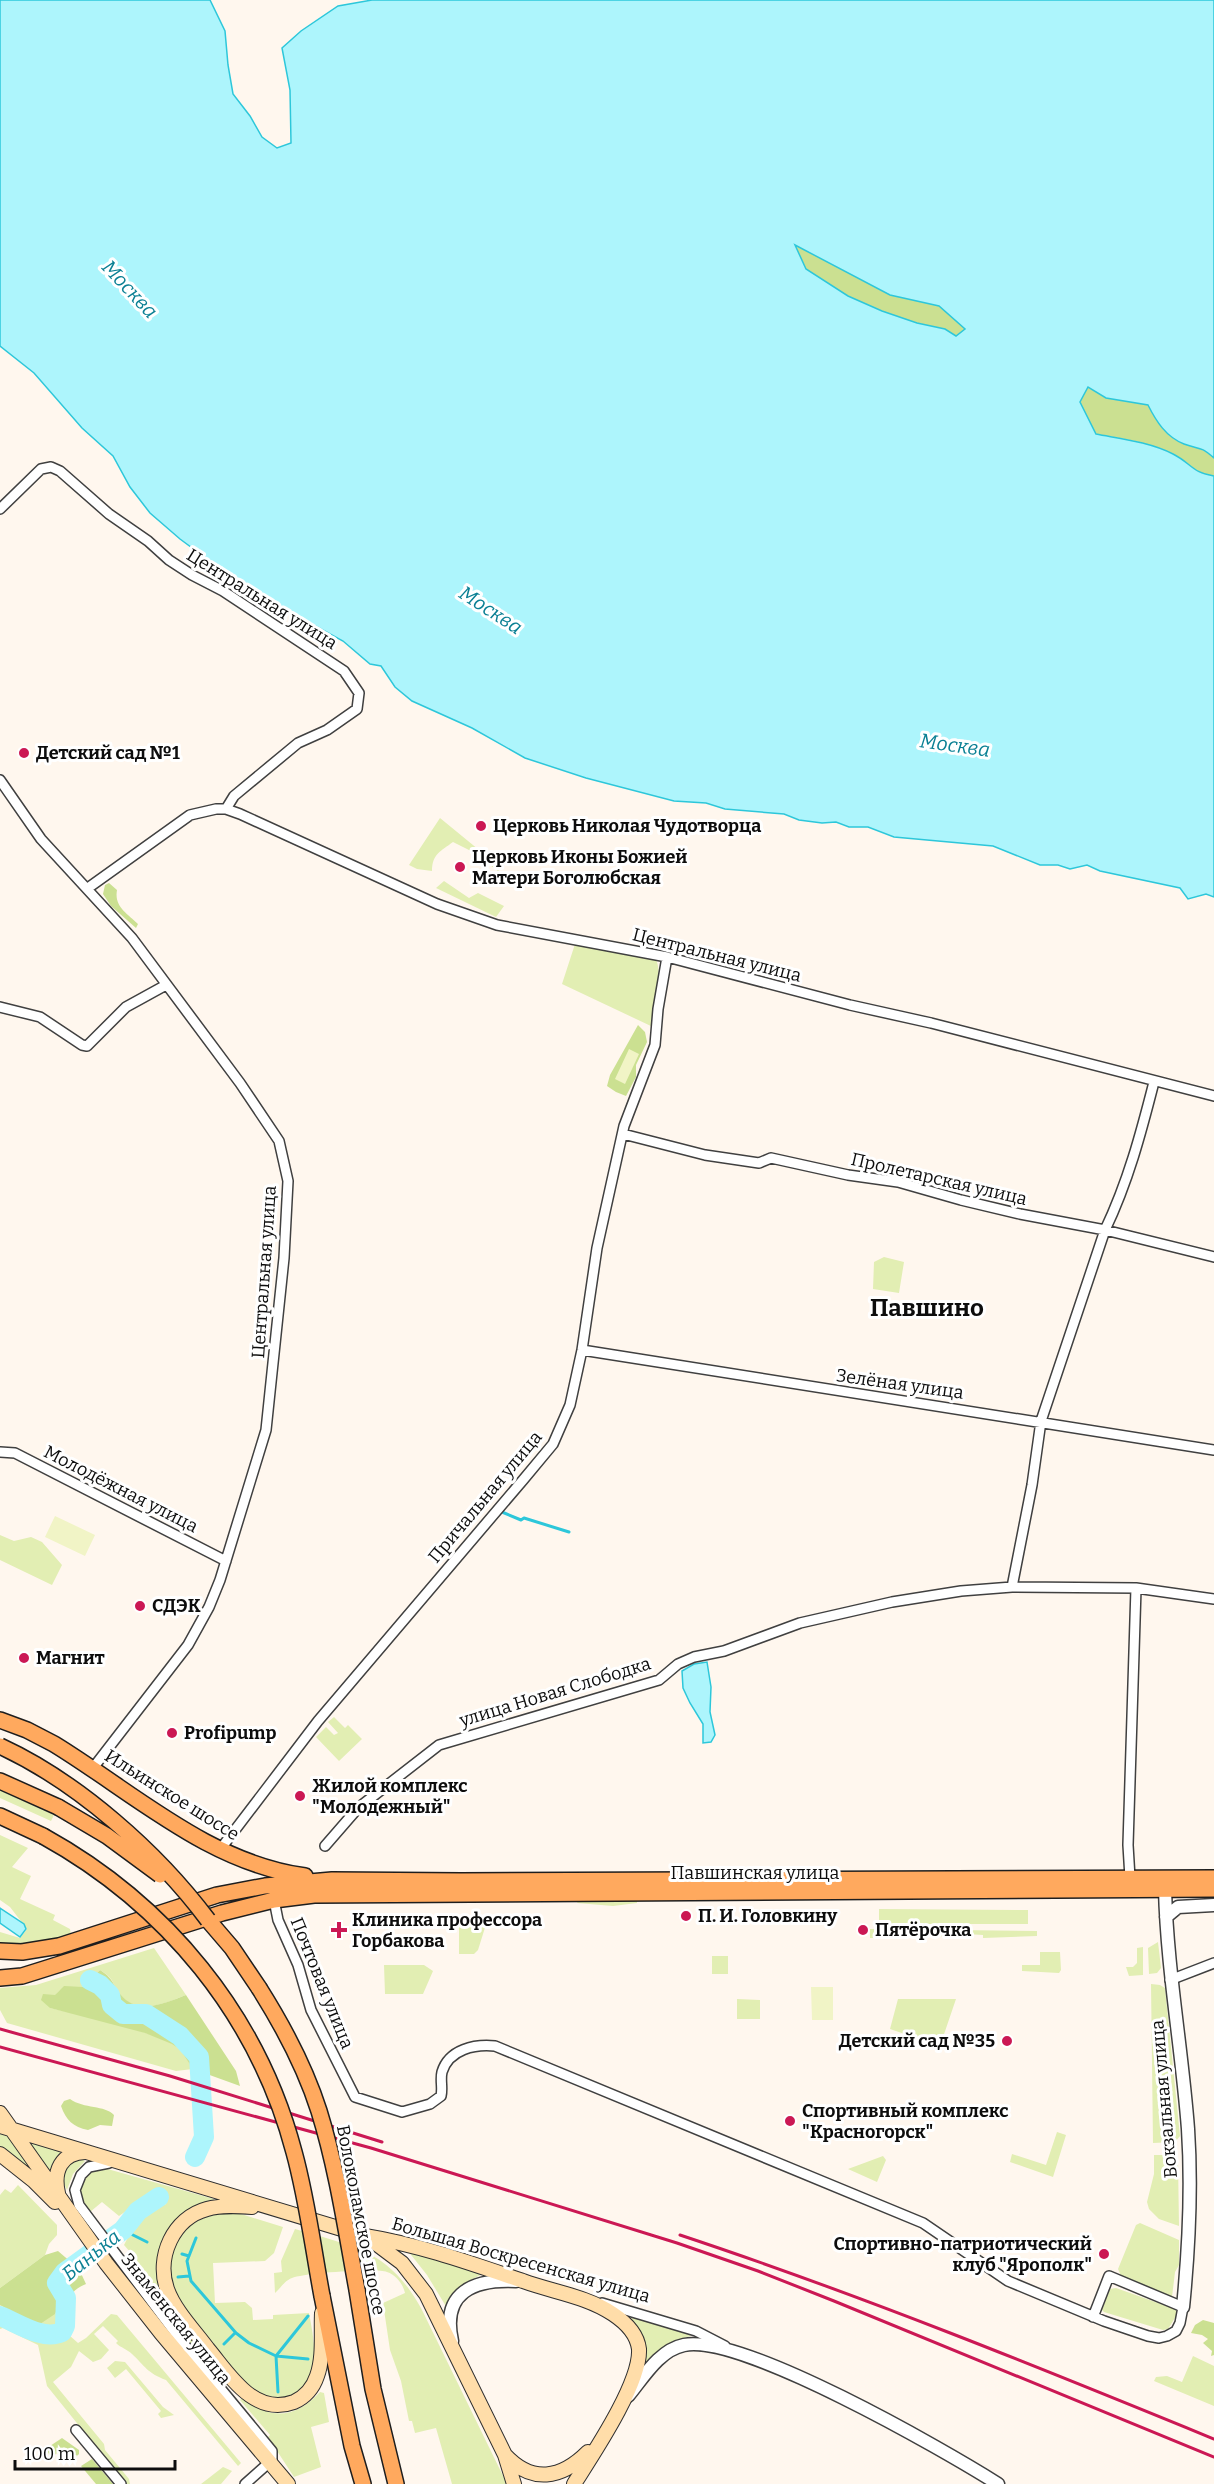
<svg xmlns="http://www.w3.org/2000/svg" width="1214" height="2484" font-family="Bitter,serif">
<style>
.green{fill:#e2eeb3}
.forest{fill:#cbe091}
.pitch{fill:#f1f4c6}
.water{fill:#adf5fc;stroke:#2dc7da;stroke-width:1.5;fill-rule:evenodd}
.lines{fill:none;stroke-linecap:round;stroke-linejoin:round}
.stream{stroke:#2dc7da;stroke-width:3}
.river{stroke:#adf5fc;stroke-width:20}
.minor-casing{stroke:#404040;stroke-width:12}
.tertiary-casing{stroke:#404040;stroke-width:15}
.secondary-casing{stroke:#2f2f2f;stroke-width:16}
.primary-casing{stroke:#1e1e1e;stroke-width:18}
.minor{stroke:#fff;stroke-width:9}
.tertiary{stroke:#fff;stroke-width:12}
.secondary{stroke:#ffdda9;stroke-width:14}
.primary{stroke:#ffa95e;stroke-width:15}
.rail{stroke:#cb1854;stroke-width:3}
.primary-bridge-casing{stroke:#1e1e1e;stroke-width:18;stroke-linecap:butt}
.primary-bridge{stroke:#ffa95e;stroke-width:15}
.poi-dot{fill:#cb1854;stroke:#fff;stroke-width:2}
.labels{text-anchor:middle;stroke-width:6;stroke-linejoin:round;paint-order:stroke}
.street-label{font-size:18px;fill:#0d0d0d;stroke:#fff}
.poi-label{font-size:18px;font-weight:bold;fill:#0d0d0d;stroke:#fff;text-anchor:start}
.water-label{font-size:20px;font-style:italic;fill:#0b8094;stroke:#fff}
.district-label{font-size:24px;font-weight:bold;fill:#0d0d0d;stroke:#fff}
</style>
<rect width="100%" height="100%" fill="#fff7ee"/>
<path class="green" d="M 440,818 L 501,868 L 498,871 L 471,851 L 453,842 C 441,851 432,854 432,871 L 417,869 L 409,865 Z
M 444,881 L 469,898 L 478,893 L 504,906 L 496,917 L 436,888 Z
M 575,944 L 656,960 C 663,972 654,1011 653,1027 L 562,984 Z
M 884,1257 L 904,1262 L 899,1293 L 873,1289 L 874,1262 Z
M 0,1535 L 14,1541 L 31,1537 L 42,1542 L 62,1565 L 52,1585 L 0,1560 Z
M 334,1717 L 345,1728 L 348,1725 L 362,1739 L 339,1761 L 316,1737 L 326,1727 L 334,1735 L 338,1733 L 328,1722 Z
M 0,1790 L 54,1815 L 51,1821 L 0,1798 Z
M 0,1835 L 28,1848 L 12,1867 L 31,1876 L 20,1899 L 55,1915 L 53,1920 L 70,1929 L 71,1935 C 48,1942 24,1946 0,1944 L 0,1932 L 20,1938 L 27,1929 L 10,1907 L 0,1900 Z
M 579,1900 L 637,1900 L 637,1903 L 613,1906 L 577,1903 Z
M 879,1909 L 1028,1910 L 1028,1924 L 879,1924 Z
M 459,1918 L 488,1918 L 478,1950 L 474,1954 L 459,1954 Z
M 870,1929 L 1037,1931 L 1037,1936 L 983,1938 L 983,1935 L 966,1934 L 965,1938 L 922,1935 L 921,1938 L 878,1935 L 878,1938 L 870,1938 Z
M 1158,1942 L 1161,1968 L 1157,1973 L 1149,1974 L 1148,1948 Z
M 1143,1947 L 1143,1975 L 1129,1976 L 1126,1967 L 1133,1967 L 1137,1963 L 1137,1948 Z
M 154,1948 L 186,1995 C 166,2003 137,2016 120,1995 C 112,1983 114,1978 100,1970 L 83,1987 C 61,1987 58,1987 50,2008 C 74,2013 166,2034 180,2049 C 186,2055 189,2063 193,2069 L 176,2071 L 7,2023 L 0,2010 L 0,1988 L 36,1985 Z
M 1040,1952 L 1060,1952 L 1061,1970 L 1059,1973 L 1022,1971 L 1022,1965 L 1040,1965 Z
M 712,1956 L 728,1956 L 728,1974 L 712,1974 Z
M 384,1965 L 424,1965 L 433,1971 L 423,1994 L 385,1994 Z
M 1151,1984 L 1160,1985 L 1165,1988 L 1180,2136 L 1175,2142 L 1153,2143 Z
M 737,1999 L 760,2000 L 760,2019 L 737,2019 Z
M 898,1999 L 956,1999 L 940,2046 L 890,2029 Z
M 1057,2132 L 1066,2135 L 1053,2177 L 1010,2162 L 1012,2154 L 1046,2165 Z
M 0,2134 L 11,2137 L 32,2170 L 0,2146 Z
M 28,2142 L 61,2152 L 52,2164 L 50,2176 Z
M 1154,2155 L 1173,2155 L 1178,2161 L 1179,2226 L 1159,2219 L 1149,2209 L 1147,2202 L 1154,2174 Z
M 883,2156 L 886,2160 L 877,2182 L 848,2169 Z
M 77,2157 L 85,2161 L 73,2174 L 67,2190 L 63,2182 L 63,2170 Z
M 104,2168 L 214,2199 L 213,2201 L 202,2204 L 158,2262 L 202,2352 L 199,2355 L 124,2259 L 131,2253 L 124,2245 C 133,2228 144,2203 165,2205 L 167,2201 L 153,2192 L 119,2216 L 102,2202 L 90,2212 C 75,2192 77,2174 104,2168 Z
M 18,2185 L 57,2225 L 57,2235 L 49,2244 L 45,2255 L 0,2288 L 0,2195 L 5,2189 L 11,2193 Z
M 218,2214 L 241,2214 L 283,2227 L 274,2253 L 265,2261 L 213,2263 L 215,2303 L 245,2302 L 252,2308 L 253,2320 L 273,2319 L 273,2315 L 309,2313 C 314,2339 323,2383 292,2395 C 284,2399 274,2401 265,2397 C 244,2390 231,2366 217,2349 C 194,2320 153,2281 178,2241 C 187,2225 199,2218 218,2214 Z
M 1140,2223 L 1179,2240 L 1179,2265 L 1175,2272 L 1172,2297 L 1121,2276 L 1118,2269 L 1136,2225 Z
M 295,2229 C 354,2247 388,2249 421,2308 L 507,2484 L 452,2484 L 436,2428 L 415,2433 L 412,2421 L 409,2421 L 401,2381 L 390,2350 L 383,2303 L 405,2293 C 403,2284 396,2275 387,2272 C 376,2268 304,2273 292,2278 C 284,2281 281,2288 275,2293 L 274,2273 L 282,2272 L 281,2261 Z
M 408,2251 L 483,2274 C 465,2282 455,2289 447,2308 L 427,2275 Z
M 1116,2288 L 1175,2309 L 1178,2313 L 1168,2329 L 1163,2330 L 1104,2312 L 1102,2310 L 1110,2289 Z
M 0,2305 L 3,2308 L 55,2314 L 58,2307 L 67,2312 L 69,2335 L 78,2343 L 86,2338 L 111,2314 L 117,2315 L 241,2463 L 238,2466 L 166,2380 C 147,2373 145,2366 132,2354 C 127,2349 121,2348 116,2343 L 118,2341 L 103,2326 L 94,2334 L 109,2350 L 101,2359 L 93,2362 L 79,2351 L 71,2367 L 53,2382 L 104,2444 L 105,2450 L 129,2479 L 130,2484 L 126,2484 L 47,2386 L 38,2345 L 3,2328 L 0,2329 Z
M 632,2316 L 690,2335 L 691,2336 C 668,2342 664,2346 648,2362 L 645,2360 L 644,2338 L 631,2318 Z
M 1193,2356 L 1214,2366 L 1214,2406 L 1154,2381 L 1156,2377 L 1167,2376 L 1182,2382 Z
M 115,2361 L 125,2362 L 163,2407 L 174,2415 L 161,2418 L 158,2414 L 161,2411 L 126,2369 L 115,2378 L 107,2368 Z
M 320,2392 L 324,2393 L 329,2422 L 311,2427 L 321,2467 L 294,2477 L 268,2437 L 270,2435 L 240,2400 L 242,2398 C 270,2420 295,2419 320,2392 Z
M 223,2467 L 232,2471 L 221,2484 L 201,2484 Z"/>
<path class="forest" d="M 794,244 L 890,295 L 939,306 L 966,329 L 956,337 L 945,329 L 917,323 L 882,311 L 848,296 L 806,269 Z
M 1087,387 L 1106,398 L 1148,405 C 1156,421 1167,438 1184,444 C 1199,450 1200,446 1214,458 L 1214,476 C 1192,473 1191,463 1173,454 C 1149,442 1122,438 1095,434 L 1080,402 Z
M 109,883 L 117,890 C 114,907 127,913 138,924 L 136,928 L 111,906 L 103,894 L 105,885 Z
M 638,1025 L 645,1032 L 647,1042 L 636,1065 L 636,1077 L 626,1096 L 616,1092 L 607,1086 L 610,1075 Z
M 100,1970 C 113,1978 112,1983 120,1994 C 137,2016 166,2003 186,1995 L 236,2071 L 240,2086 L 193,2069 L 180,2049 L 172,2044 L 145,2033 L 50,2008 L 41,2000 L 43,1994 L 55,1995 L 64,1986 L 83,1987 Z
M 70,2099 C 84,2109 105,2105 114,2115 L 112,2126 L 100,2125 L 88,2130 C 73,2127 66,2120 61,2106 L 64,2101 Z
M 58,2251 L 79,2269 L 86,2284 C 71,2290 69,2297 67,2312 L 58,2308 L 55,2314 L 37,2326 L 0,2305 L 0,2288 L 45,2255 Z
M 1203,2320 L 1214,2323 L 1214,2355 L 1211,2356 L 1212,2351 L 1203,2343 L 1208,2339 L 1202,2335 L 1191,2333 L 1195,2325 Z
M 62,2438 L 79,2450 L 79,2454 L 74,2459 L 64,2447 L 51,2458 L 48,2452 L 50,2446 Z
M 92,2459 L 113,2484 L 96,2484 L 81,2466 Z"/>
<path class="pitch" d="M 629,1049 L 639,1054 L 625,1084 L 615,1079 Z
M 55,1516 L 95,1535 L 85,1556 L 45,1537 Z
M 811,1987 L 833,1987 L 833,2020 L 812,2020 Z"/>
<path class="water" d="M 0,0 L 210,0 L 225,31 L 228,65 L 233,94 L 250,116 L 262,137 L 277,148 L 291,143 L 290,90 L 282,48 L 301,31 L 338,6 L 372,0 L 1214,0 L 1214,458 C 1199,445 1200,450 1184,444 C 1166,437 1156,421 1148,405 L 1106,398 L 1088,387 L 1080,402 L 1096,434 C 1122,439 1149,442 1173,454 C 1191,463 1192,473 1214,476 L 1214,897 L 1206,894 L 1188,899 L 1180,888 L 1100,871 L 1087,865 L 1070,869 L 1058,865 L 1040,865 L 993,846 L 894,837 L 868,827 L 849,827 L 836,822 L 822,823 L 799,820 L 784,814 L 725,809 L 706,803 L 674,801 L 586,778 L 525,758 L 472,728 L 412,701 L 395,687 L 381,666 L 370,664 L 343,641 L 245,587 L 180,539 L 150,513 L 130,487 L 113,456 L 82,428 L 34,373 L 0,346 ZM 795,245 L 890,295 L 939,306 L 965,329 L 956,336 L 945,329 L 917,323 L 882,311 L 848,296 L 806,269 Z
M 707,1662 L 711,1687 L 710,1712 L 715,1735 L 711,1742 L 703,1743 L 703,1724 L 690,1703 L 683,1688 L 682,1671 L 694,1664 Z
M 0,1908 L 24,1924 L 26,1929 L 20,1937 L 0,1923 Z"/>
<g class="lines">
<path class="stream" d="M 502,1512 L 521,1520 L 524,1518 L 569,1532
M 123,2230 L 147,2242
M 196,2238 L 187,2261 L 191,2281 L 236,2333 L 249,2343 L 276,2356 L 308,2359
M 182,2254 L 189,2256
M 178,2277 L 189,2276
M 224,2344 L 235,2333
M 278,2392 L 276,2356 L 308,2316"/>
<path class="river" d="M 90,1980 L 100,1985 L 110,1995 L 112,2005 L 123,2014 L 146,2014 L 180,2036 L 199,2057 L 204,2137 L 195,2157
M 0,2316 C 18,2323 43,2341 62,2332 L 65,2326 L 66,2298 L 57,2283 L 65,2272 L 123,2230 L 138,2211 L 159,2197"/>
<g class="minor-casing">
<path id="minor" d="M 0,509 L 41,469 L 51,467 L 60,471 L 109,514 L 148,541 L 169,560 L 192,575 L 223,591 L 344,671 L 359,693 L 357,709 L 327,730 L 298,743 L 234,796 L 226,809
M 0,780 L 41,839 L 132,938 L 240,1083 L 279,1141 L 288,1181 L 284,1258 L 266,1430 L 220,1580 L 209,1607 L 188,1645 L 93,1768
M 88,888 L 190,815 L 216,809 L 226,809 L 240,814 L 437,904 L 497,925 L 667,957 L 850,1005 L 931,1023 L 1214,1096
M 0,1007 L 40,1017 L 82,1045 L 87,1046 L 126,1007 L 166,985
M 623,1134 L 705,1155 L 759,1163 L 771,1158 L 848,1175 L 898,1182 L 961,1200 L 1020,1214 L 1105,1230 L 1214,1257
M 582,1350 L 1214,1450
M 0,1452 L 15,1453 L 226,1561
M 1012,1587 L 1032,1485 L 1041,1421 L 1105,1230 C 1128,1182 1141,1133 1154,1082
M 325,1846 L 358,1808 L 439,1745 L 659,1680 L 678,1664 L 694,1657 L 724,1651 L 800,1623 L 892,1602 L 961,1591 L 1012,1587 L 1136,1588 L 1214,1599
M 219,1851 L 318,1721 L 523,1480 L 553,1444 L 570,1405 L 582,1350 L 597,1248 L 624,1126 L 655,1045 L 658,1009 L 667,957
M 1130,1878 L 1128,1845 L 1136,1588
M 274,1900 L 278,1920 L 298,1965 L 311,2010 L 355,2097 L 402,2112 L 430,2104 L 441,2096 C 443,2088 440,2080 442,2072 C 449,2049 475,2044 495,2046 L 923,2223 L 1008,2281 L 1104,2321 L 1148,2336 L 1159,2338 L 1167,2336 L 1176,2331 L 1180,2323 L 1183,2307 L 1109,2276 L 1093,2317
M 1170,1980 L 1214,1963
M 109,2163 L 89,2167 L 81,2175 L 75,2190 L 79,2205 L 179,2338 L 272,2451 L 272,2460 L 245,2484
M 602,2303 L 696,2331 L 725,2346
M 76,2430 L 121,2484"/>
</g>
<g class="tertiary-casing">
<path id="tertiary" d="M 1165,1889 C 1167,1969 1182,2049 1188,2129 C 1192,2189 1189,2247 1183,2307
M 1166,1917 L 1178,1907 L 1214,1905
M 452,2341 C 441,2292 474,2279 516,2281
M 628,2396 C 643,2378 659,2350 684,2345 C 741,2333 944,2450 998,2484"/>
</g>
<g class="secondary-casing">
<path id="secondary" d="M 0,2113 L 106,2263 L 161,2333 L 288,2484
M 0,2126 L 365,2236 C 420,2245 470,2263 523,2281 C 553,2292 586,2296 613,2314 C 625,2322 637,2333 639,2349 C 641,2383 593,2454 574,2484
M 0,2154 L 34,2181 L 55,2202
M 58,2193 C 53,2171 61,2153 85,2152
M 252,2207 C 237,2206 221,2205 207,2209 C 173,2218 156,2257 167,2289 C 175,2311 194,2330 208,2349 C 229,2374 254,2417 294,2402 C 305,2397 313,2388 317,2376 C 324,2357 321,2333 322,2313
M 370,2239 L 402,2263 L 426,2294 L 505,2455 L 514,2484
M 505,2455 C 532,2484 561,2479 588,2452"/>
</g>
<g class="primary-casing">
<path id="primary" d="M 0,1720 L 27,1730 L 54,1744 C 134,1793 209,1863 305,1876
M 0,1781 L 58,1807
M 0,1816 L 43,1836
M 208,1920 L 232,1948 L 259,1988
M 0,1951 L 22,1952 L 59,1946 L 217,1895 L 265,1886 L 332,1880 L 461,1881 L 1214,1878
M 0,1978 L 22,1976 L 38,1971 L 222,1913 L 274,1900 L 314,1895 L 1214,1889
M 357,2290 L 373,2389 L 396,2484
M 322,2296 L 352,2446 L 363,2484"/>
</g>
<use href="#minor" class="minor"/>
<use href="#tertiary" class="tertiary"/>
<use href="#secondary" class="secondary"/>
<use href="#primary" class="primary"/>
<path class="rail" d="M 0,2029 L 170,2076 L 382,2142
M 0,2047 L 371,2148 L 677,2243 L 758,2271 L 834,2301 L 1214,2457
M 680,2235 C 861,2295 1038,2367 1214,2439"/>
<g class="primary-bridge-casing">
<path id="primary-bridge" d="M 0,1746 C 78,1782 157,1852 208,1920
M 58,1807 L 107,1836 L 160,1875
M 43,1836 C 166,1904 258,2015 294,2152 C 307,2199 313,2248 322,2296
M 259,1988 C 283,2026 305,2067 319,2111 C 337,2169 346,2230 357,2290"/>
</g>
<use href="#primary-bridge" class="primary-bridge"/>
</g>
<g class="poi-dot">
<circle cx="24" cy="753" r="6"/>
<circle cx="481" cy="826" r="6"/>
<circle cx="460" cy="867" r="6"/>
<circle cx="140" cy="1606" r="6"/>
<circle cx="24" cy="1658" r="6"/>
<circle cx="172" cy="1733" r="6"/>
<circle cx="300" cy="1796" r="6"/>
<circle cx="686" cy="1916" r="6"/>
<path d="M336 1921h6v6h6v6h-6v6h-6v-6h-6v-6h6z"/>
<circle cx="863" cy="1930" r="6"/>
<circle cx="1007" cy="2041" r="6"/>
<circle cx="790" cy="2121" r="6"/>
<circle cx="1104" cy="2254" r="6"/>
</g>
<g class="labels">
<g class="street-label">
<text transform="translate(262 599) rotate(32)" y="6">Центральная улица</text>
<text transform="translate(717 955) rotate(14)" y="6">Центральная улица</text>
<text transform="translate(939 1179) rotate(13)" y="6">Пролетарская улица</text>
<text transform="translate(264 1272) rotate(-86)" y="6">Центральная улица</text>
<text transform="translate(900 1384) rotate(8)" y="6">Зелёная улица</text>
<text transform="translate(121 1489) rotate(27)" y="6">Молодёжная улица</text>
<text transform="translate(485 1497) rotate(-50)" y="6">Причальная улица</text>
<text transform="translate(555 1692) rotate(-17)" y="6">улица Новая Слободка</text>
<text transform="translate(172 1795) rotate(32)" y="6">Ильинское шоссе</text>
<text x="755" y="1879">Павшинская улица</text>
<text transform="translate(322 1983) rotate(68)" y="6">Почтовая улица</text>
<text transform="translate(1164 2099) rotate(-95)" y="6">Вокзальная улица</text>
<text transform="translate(361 2220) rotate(79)" y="6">Волоколамское шоссе</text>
<text transform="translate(521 2260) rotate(16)" y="6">Большая Воскресенская улица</text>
<text transform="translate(176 2319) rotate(51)" y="6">Знаменская улица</text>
</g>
<g class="poi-label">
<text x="36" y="759">Детский сад №1</text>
<text x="493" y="832">Церковь Николая Чудотворца</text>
<text x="472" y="863">Церковь Иконы Божией<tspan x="472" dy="21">Матери Боголюбская</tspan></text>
<text x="152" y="1612">СДЭК</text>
<text x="36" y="1664">Магнит</text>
<text x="184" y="1739">Profipump</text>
<text x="312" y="1792">Жилой комплекс<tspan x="312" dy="21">"Молодежный"</tspan></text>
<text x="698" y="1922">П. И. Головкину</text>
<text x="352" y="1926">Клиника профессора<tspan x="352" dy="21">Горбакова</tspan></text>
<text x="875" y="1936">Пятёрочка</text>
<text x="995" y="2047" text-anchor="end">Детский сад №35</text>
<text x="802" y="2117">Спортивный комплекс<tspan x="802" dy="21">"Красногорск"</tspan></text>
<text x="1092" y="2250" text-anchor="end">Спортивно-патриотический<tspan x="1092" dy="21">клуб "Ярополк"</tspan></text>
</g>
<g class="water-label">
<text transform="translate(130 289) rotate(47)" y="7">Москва</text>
<text transform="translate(491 610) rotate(33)" y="7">Москва</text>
<text transform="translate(955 745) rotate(8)" y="7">Москва</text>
<text transform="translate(91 2255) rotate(-39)" y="7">Банька</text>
</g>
<g class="district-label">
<text x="927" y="1316">Павшино</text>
</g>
</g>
<path d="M15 2460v9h160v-9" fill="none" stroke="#0d0d0d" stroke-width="3"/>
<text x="24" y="2460" font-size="18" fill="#0d0d0d" stroke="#ffffff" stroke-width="4.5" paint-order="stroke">100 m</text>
</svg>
